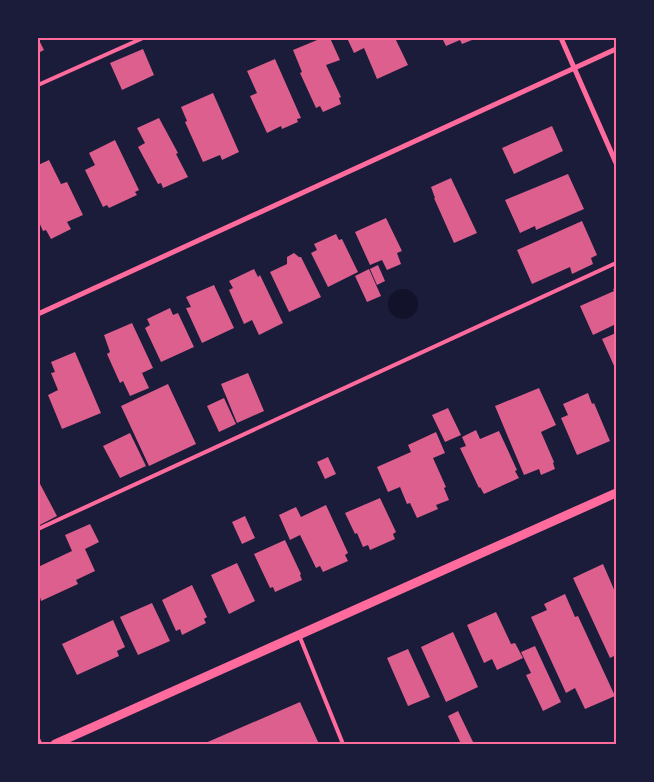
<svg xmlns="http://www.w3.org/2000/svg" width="654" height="782" font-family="'Asap Condensed',sans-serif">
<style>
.water{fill:#12122b}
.building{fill:#dd5f8e}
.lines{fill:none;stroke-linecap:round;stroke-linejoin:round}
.service{stroke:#ff6b9d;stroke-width:4}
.minor{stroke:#ff6b9d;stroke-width:5}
.tertiary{stroke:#ff6b9d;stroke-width:9}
.neatline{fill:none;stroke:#ff6b9d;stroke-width:2}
</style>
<rect width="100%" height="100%" fill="#1b1b3a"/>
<path class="water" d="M388 304a15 15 0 1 1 30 0a15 15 0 1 1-30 0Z"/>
<path class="building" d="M 38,38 L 44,50 L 38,53 Z
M 322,38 L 330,38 L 340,60 L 326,65 L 341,97 L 339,98 L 341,104 L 323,112 L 320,106 L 316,108 L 300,73 L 302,72 L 293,50 Z
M 347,38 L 395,38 L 408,65 L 377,79 L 364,48 L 354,53 Z
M 442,38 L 477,38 L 462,44 L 460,40 L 446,46 Z
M 143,49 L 154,75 L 122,90 L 110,63 Z
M 275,59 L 301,118 L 297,119 L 298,122 L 282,129 L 281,126 L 267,133 L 250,96 L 257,93 L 247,71 Z
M 213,93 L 239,152 L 222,160 L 220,155 L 203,162 L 185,122 L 187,121 L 181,107 Z
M 159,118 L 178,153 L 176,154 L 188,177 L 163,188 L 161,183 L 158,184 L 138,147 L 145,143 L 137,128 Z
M 552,126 L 563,151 L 514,174 L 502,148 Z
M 115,140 L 139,190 L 135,192 L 137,195 L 109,208 L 107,205 L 103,207 L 85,170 L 95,165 L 89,153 Z
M 49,160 L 61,184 L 67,182 L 83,215 L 67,222 L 71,229 L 51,239 L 46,230 L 43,231 L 38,220 L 38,165 Z
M 568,174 L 584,209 L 536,230 L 535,226 L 520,233 L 505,200 Z
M 451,178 L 477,233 L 454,243 L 434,198 L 435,198 L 431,187 Z
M 386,218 L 402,251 L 397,253 L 401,264 L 387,270 L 382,260 L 370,265 L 355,232 Z
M 582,221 L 597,255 L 591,258 L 593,264 L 572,274 L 570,267 L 532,284 L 517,250 Z
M 336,234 L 339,240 L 342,239 L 358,272 L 328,287 L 311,253 L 317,250 L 314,244 Z
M 294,253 L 299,257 L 301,257 L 321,297 L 289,312 L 270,272 L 287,264 L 287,257 Z
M 378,265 L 385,281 L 377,285 L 370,269 Z
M 254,269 L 258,277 L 260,275 L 283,323 L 259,335 L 252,320 L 244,324 L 229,290 L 233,288 L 229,281 Z
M 369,269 L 381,296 L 367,302 L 355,276 Z
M 214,285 L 234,328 L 202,343 L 186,308 L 191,307 L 186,297 Z
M 616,288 L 616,324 L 593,335 L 580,306 L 614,291 L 613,289 Z
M 170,308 L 173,315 L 178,313 L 194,347 L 161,362 L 145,328 L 150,325 L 147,319 Z
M 132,323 L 153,368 L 142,373 L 149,388 L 130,396 L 123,381 L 120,383 L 107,354 L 110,352 L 104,335 Z
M 616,333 L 616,368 L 615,368 L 602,339 Z
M 75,352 L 101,413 L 62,429 L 48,395 L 58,390 L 51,373 L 55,372 L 51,362 Z
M 248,373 L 264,411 L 237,423 L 221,384 Z
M 168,384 L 196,444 L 149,466 L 121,406 Z
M 539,388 L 556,425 L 541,432 L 554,462 L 553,463 L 555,469 L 541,475 L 539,469 L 524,475 L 495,406 Z
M 588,393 L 592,404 L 594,403 L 610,441 L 577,455 L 561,418 L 568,415 L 563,404 Z
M 224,398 L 236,424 L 219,432 L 207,406 Z
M 448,408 L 461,435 L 445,442 L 432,415 Z
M 476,430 L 480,439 L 499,431 L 517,470 L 515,471 L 519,478 L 484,494 L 480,487 L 479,488 L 460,448 L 466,446 L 462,437 Z
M 436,432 L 445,453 L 433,458 L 446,487 L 444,488 L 449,500 L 436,505 L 438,509 L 417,518 L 410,503 L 407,504 L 400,487 L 388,492 L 377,467 L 411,452 L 408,445 Z
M 130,433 L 146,466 L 120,478 L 103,446 Z
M 328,457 L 336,474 L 325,479 L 317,462 Z
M 39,482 L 57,516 L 38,526 L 38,483 Z
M 380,498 L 396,532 L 393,534 L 395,539 L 370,550 L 368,545 L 363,547 L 357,533 L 355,534 L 345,513 Z
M 326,505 L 348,553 L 345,555 L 348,561 L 323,572 L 320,566 L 316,568 L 300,535 L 290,540 L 279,515 L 296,507 L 301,517 Z
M 245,516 L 255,538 L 242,544 L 232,522 Z
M 90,524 L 99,542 L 85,549 L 95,571 L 76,580 L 78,584 L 41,601 L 40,597 L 38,598 L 38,567 L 72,551 L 65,535 Z
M 285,540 L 301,574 L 300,575 L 302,580 L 275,592 L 273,587 L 270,588 L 254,554 Z
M 237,563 L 255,601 L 229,614 L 211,575 Z
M 603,564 L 616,594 L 616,655 L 610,658 L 573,578 Z
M 192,585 L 207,617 L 204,619 L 206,623 L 182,635 L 180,629 L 176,631 L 162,600 Z
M 565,594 L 575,617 L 578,616 L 615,696 L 585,709 L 575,688 L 566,693 L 531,617 L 547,610 L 544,604 Z
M 152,603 L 170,641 L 138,655 L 120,617 Z
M 496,612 L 511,644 L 515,643 L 523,658 L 497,670 L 492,659 L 484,663 L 467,625 Z
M 113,620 L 125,647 L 117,651 L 119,656 L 77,675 L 62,644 Z
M 453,632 L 478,687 L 446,702 L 421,647 Z
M 535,646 L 561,702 L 543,711 L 526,675 L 531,673 L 521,652 Z
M 408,649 L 430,697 L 408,706 L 387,658 Z
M 300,702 L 319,744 L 203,744 Z
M 458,711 L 474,744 L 461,744 L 448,716 Z"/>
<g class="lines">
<path class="service" d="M 38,85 L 143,38
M 38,529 L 616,263
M 299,635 L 343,744"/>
<path class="minor" d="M 561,38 L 616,163
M 38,314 L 616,49
M 38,740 L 40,744"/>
<path class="tertiary" d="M 55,744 L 616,493"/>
</g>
<rect width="654" height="782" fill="none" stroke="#1b1b3a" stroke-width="78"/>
<rect x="39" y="39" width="576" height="704" class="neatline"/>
</svg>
